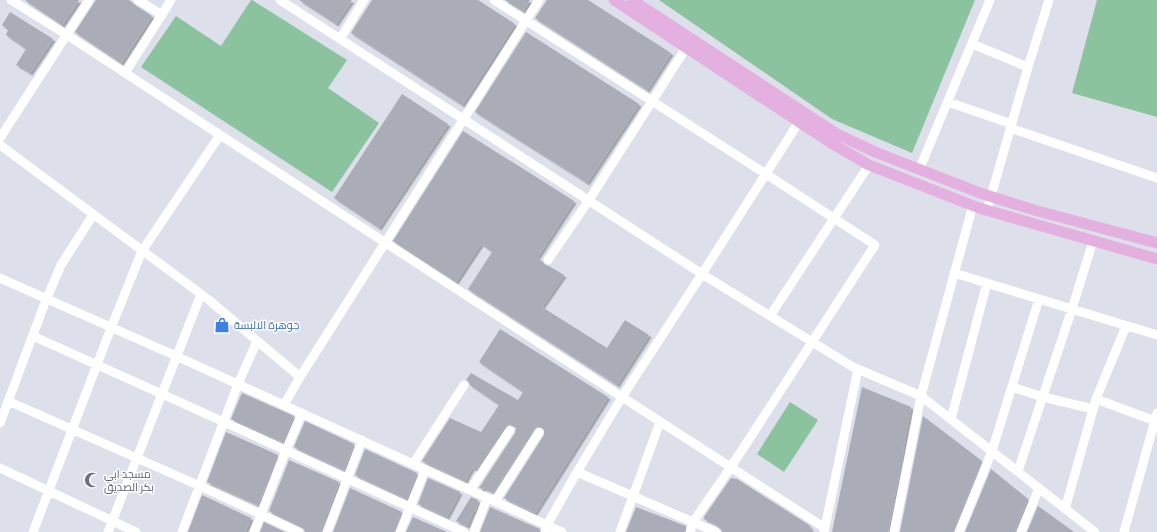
<svg xmlns="http://www.w3.org/2000/svg" width="1157" height="532" font-family="Literata,Cairo,serif">
<style>
.green{fill:#8bc39f}
.building{fill:#aaacb7;filter:url(#shadow)}
.lines{fill:none;stroke-linecap:round;stroke-linejoin:round}
.minor{stroke:#fff;stroke-width:9}
.major{stroke:#e3b0df;stroke-width:11}
.labels{text-anchor:middle;stroke-width:3;stroke-linejoin:round;paint-order:stroke}
.shop-label{font-size:11px;fill:#366cbe;stroke:#fff;text-anchor:start}
.worship-label{font-size:11px;fill:#5b616d;stroke:#fff;text-anchor:start}
</style>
<defs>
<filter id="shadow"><feDropShadow dx="2.5" dy="2.5" stdDeviation="0" flood-color="#0004"/></filter>
</defs>
<rect width="100%" height="100%" fill="#dddfea"/>
<path class="green" d="M 251,0 L 252,0 L 347,60 L 328,88 L 379,123 L 332,192 L 141,67 L 176,16 L 221,46 Z
M 659,0 L 975,0 L 912,153 L 832,119 Z
M 1097,0 L 1157,0 L 1157,117 L 1072,93 Z
M 790,402 L 818,420 L 784,472 L 757,454 Z"/>
<path class="building" d="M 25,0 L 79,0 L 62,25 Z
M 96,0 L 129,0 L 135,5 L 152,16 L 121,63 L 75,32 Z
M 299,0 L 352,0 L 336,24 Z
M 372,0 L 478,0 L 515,24 L 462,105 L 351,33 Z
M 505,0 L 530,0 L 523,11 Z
M 547,0 L 588,0 L 671,53 L 647,90 L 535,18 Z
M 10,12 L 53,39 L 30,73 L 16,65 L 26,49 L 6,35 L 8,30 L 2,25 Z
M 526,32 L 639,104 L 587,183 L 475,112 Z
M 402,94 L 448,124 L 379,228 L 334,198 Z
M 463,131 L 574,201 L 537,258 L 542,261 L 545,265 L 549,266 L 564,275 L 542,307 L 607,348 L 625,320 L 649,335 L 617,385 L 468,289 L 492,252 L 481,244 L 456,282 L 393,241 Z
M 500,329 L 608,397 L 535,513 L 504,498 L 544,435 L 544,430 L 542,427 L 537,427 L 534,429 L 494,492 L 483,488 L 483,489 L 479,488 L 515,433 L 516,428 L 513,425 L 508,424 L 505,427 L 477,469 L 472,468 L 465,481 L 422,461 L 450,418 L 481,432 L 499,405 L 470,385 L 469,382 L 466,380 L 471,373 L 518,400 L 523,392 L 479,362 Z
M 862,387 L 911,407 L 903,450 L 904,450 L 888,532 L 832,532 Z
M 242,393 L 294,416 L 283,442 L 231,419 Z
M 923,416 L 982,461 L 953,532 L 900,532 Z
M 305,421 L 354,444 L 344,470 L 294,447 Z
M 226,432 L 278,455 L 258,505 L 207,482 Z
M 365,449 L 417,473 L 407,499 L 355,475 Z
M 289,460 L 339,482 L 321,532 L 305,532 L 304,529 L 302,527 L 269,511 Z
M 991,469 L 1028,499 L 1015,532 L 965,532 Z
M 428,478 L 460,492 L 447,517 L 418,504 Z
M 731,478 L 737,479 L 809,525 L 813,532 L 722,532 L 721,528 L 715,525 L 716,524 L 704,519 L 704,517 Z
M 350,488 L 402,512 L 394,532 L 333,532 Z
M 202,495 L 251,518 L 245,532 L 188,532 Z
M 471,497 L 478,500 L 477,502 L 479,502 L 475,512 L 473,512 L 467,526 L 456,521 Z
M 1038,506 L 1074,532 L 1027,532 Z
M 490,507 L 540,529 L 539,532 L 480,532 Z
M 636,507 L 686,526 L 684,532 L 626,532 Z
M 413,517 L 447,532 L 406,532 Z
M 264,522 L 285,532 L 260,532 Z"/>
<g class="lines">
<path class="minor" d="M 11,0 L 67,35 L 622,397 L 825,528
M 138,0 L 162,15
M 280,0 L 702,274 L 853,367 L 921,396 L 1095,532
M 494,0 L 766,174 L 875,245 L 731,467 L 693,522 L 690,532
M 340,39 L 364,0
M 972,44 L 1028,67
M 125,73 L 171,0
M 948,102 L 1012,124
M 1010,128 L 1157,178
M 0,138 L 89,0
M 0,145 L 209,300 L 300,377
M 919,170 L 990,0
M 987,210 L 1028,67 L 1049,0
M 548,260 L 589,200 L 686,48
M 954,273 L 1157,335
M 0,278 L 176,356 L 562,532
M 770,316 L 869,165
M 33,336 L 224,422 L 464,532
M 1012,387 L 1043,397 L 1093,409
M 1096,399 L 1155,421
M 8,401 L 200,486 L 299,532
M 284,405 L 300,377 L 539,0
M 951,419 L 987,283
M 0,423 L 46,300 L 61,265 L 93,215
M 413,464 L 464,385
M 0,468 L 136,532
M 1018,471 L 1072,309 L 1093,241
M 577,472 L 716,532
M 470,490 L 510,430
M 495,501 L 539,432
M 1065,509 L 1096,399 L 1126,326
M 33,532 L 111,328 L 142,251 L 220,135
M 108,532 L 201,294
M 182,532 L 238,384 L 257,341
M 254,532 L 286,450 L 302,413
M 327,532 L 362,440
M 400,532 L 425,470
M 474,532 L 487,498
M 545,532 L 547,525 L 577,472 L 622,397 L 702,274 L 802,117
M 620,532 L 660,422
M 824,532 L 858,369
M 894,532 L 921,396 L 973,205
M 959,532 L 992,451 L 1039,299
M 1021,532 L 1039,488
M 1124,532 L 1157,413"/>
<path class="major" d="M 614,0 L 831,143 L 869,165 L 979,208 L 1157,259
M 632,0 L 837,134 L 875,152 L 980,193 L 1034,210 L 1157,243"/>
</g>
<defs>
<g id="shop-bare" transform="scale(1.2)"><path d="M-5-2.5h2.3a2.7 3.5 0 0 1 5.4 0H5L5.5 6h-11ZM-1.5-2.5h3a1.5 2.3 0 0 0-3 0Z" fill="#3f7fe0" stroke="#fff" stroke-width="2.5" paint-order="stroke"/></g>
<g id="mosque-bare" transform="scale(1.2)"><path d="M3.5-4.9A6 6 0 1 0 3.5 4.9A5 5 0 1 1 3.5-4.9Z" fill="#6b7280" stroke="#fff" stroke-width="2.5" paint-order="stroke"/></g>
</defs>
<g fill-rule="evenodd">
<use href="#shop-bare" x="222" y="325"/>
<use href="#mosque-bare" x="92" y="480"/>
</g>
<g class="labels">
<g class="shop-label">
<text x="234" y="329">جوهرة الالبسة</text>
</g>
<g class="worship-label">
<text x="104" y="478">مسجد ابي<tspan x="104" dy="13">بكر الصديق</tspan></text>
</g>
</g>
</svg>
